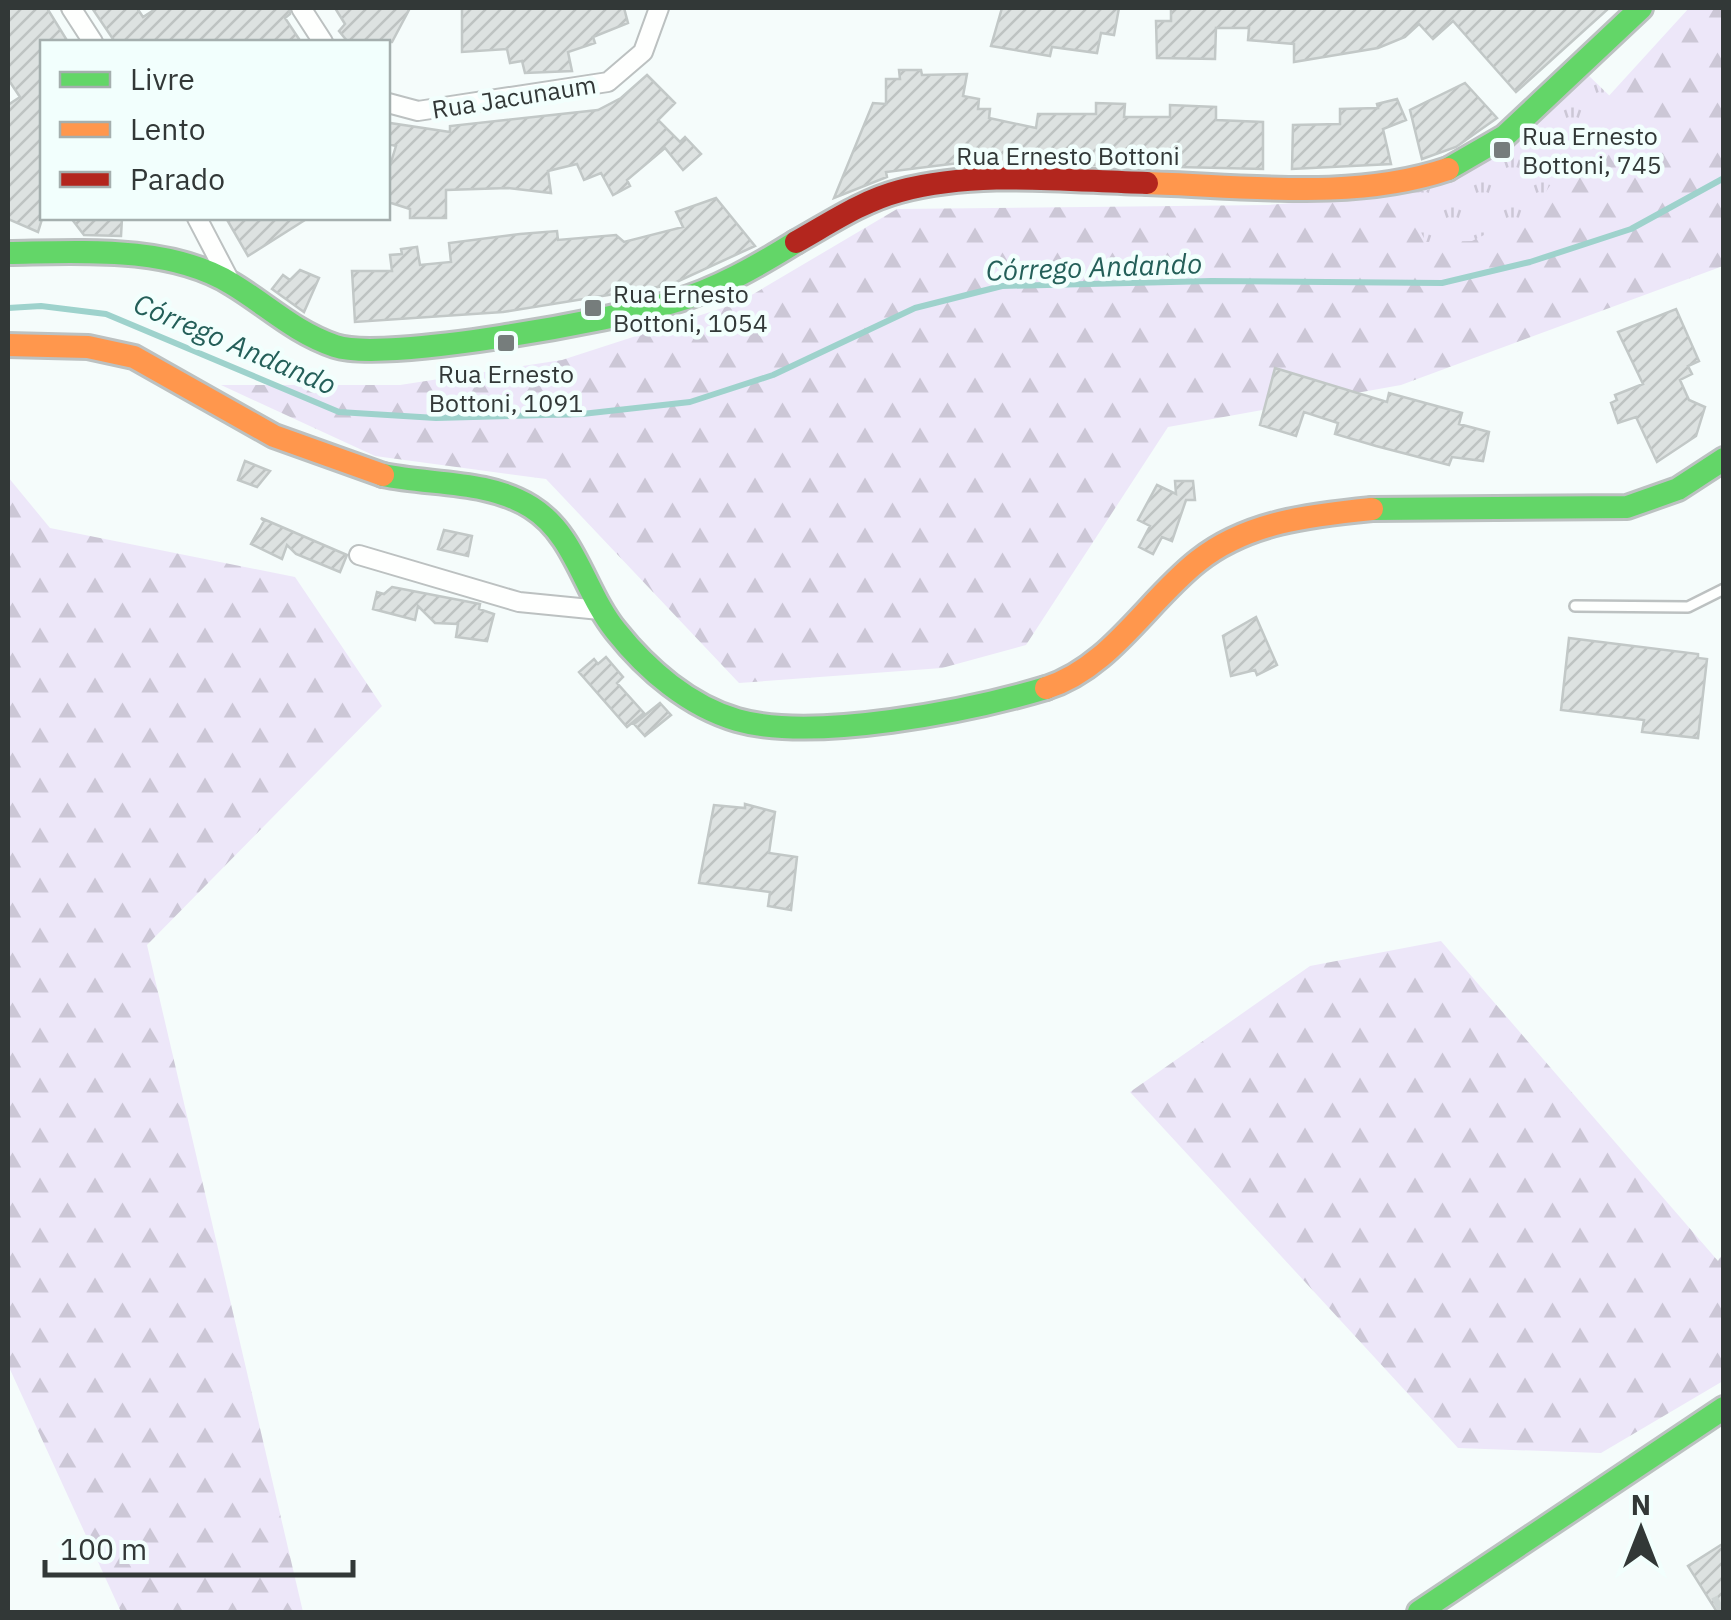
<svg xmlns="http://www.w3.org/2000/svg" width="1731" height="1620" font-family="'IBM Plex Sans',sans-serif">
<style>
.forest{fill:url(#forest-firs)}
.park{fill:url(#park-tufts)}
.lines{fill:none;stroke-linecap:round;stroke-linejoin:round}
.stream{stroke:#9ed2cc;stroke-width:6}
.building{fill:url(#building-hatch);stroke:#c2c8c7;stroke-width:2.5}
.primary-tunnel{stroke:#ced5d4;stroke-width:30;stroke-dasharray:30 15;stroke-linecap:butt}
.lane-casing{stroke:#bcc1c1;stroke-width:14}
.street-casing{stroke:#bcc1c1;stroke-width:22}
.fast-casing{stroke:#bcc1c1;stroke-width:28}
.slow-casing{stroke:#bcc1c1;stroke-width:28}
.jam-casing{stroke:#bcc1c1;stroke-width:28}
.lane{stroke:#fefffe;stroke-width:9}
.street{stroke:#fefffe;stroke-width:18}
.fast{stroke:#63d668;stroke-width:22}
.slow{stroke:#ff974d;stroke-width:22}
.jam{stroke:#b3261e;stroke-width:22}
.poi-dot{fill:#767d7c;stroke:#f2fffd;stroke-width:4}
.labels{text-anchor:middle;stroke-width:9;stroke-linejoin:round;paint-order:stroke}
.street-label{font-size:25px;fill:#323837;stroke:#f2fffd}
.poi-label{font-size:25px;fill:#323837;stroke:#f2fffd;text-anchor:start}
.water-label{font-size:28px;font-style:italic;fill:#245f59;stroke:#f2fffd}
</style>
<defs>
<pattern id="forest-firs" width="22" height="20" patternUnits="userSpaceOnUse" patternTransform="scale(2.5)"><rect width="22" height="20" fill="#ede7f9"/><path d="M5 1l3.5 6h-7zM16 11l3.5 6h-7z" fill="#ccc7d6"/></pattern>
<pattern id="park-tufts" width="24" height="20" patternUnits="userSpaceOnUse" patternTransform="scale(2.5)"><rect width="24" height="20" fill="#ede7f9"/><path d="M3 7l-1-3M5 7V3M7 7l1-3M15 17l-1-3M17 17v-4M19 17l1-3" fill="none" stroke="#ccc7d6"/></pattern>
<pattern id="building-hatch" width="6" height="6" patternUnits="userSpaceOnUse" patternTransform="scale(2.5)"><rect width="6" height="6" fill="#dde2e1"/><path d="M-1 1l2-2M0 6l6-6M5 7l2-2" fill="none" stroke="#bec3c2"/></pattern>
</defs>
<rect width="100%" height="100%" fill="#f5fcfb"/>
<path class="forest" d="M 1689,8 L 1723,8 L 1723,266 L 1401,385 L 1168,427 L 1026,645 L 942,668 L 739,683 L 546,479 L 375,456 L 221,385 L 400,385 L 562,360 L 738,303 L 897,209 L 1268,205 L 1398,195 L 1575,133 Z
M 8,477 L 50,528 L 295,577 L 382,706 L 147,945 L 303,1612 L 121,1612 L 8,1365 Z
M 1441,941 L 1718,1261 L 1723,1253 L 1723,1381 L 1601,1453 L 1458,1448 L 1130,1092 L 1310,966 Z"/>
<path class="park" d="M 1586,73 L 1616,102 L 1625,131 L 1605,160 L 1551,184 L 1534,210 L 1472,241 L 1426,242 L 1403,198 L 1457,180 Z"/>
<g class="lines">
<path class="stream" d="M 8,308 L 41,306 L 106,314 L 339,412 L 436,418 L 582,414 L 690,402 L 773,375 L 915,308 L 1002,286 L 1212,281 L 1442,283 L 1530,262 L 1631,229 L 1724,178"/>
</g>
<path class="building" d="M 8,8 L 47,8 L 68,42 L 42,42 L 42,219 L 38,232 L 8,219 L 8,105 L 20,97 L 8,79 Z
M 92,8 L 137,8 L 143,17 L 157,8 L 289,8 L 290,14 L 285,18 L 301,42 L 115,42 Z
M 335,8 L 410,8 L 392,42 L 348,42 L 339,31 L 345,24 Z
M 462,8 L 624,8 L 628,23 L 593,37 L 595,43 L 568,52 L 572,71 L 525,73 L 522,61 L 510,63 L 507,49 L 462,52 Z
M 1002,8 L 1119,8 L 1114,35 L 1101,33 L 1097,53 L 1052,47 L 1050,56 L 991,46 Z
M 1171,8 L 1609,8 L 1516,92 L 1453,21 L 1433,39 L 1419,24 L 1405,37 L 1378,48 L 1294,62 L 1294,44 L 1248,40 L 1249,28 L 1216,28 L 1215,59 L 1157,58 L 1156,21 L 1171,21 Z
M 899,70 L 921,70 L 922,75 L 967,74 L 963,96 L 979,99 L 978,109 L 990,109 L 989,118 L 1036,128 L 1038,114 L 1096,114 L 1096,103 L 1125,104 L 1124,117 L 1170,117 L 1170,105 L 1216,107 L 1216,120 L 1263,122 L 1263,169 L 967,162 L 886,172 L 887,177 L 834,198 L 873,103 L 886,104 L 886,79 L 900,79 Z
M 647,75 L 675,103 L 658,120 L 680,142 L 685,137 L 701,154 L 683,170 L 665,148 L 627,180 L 630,186 L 613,195 L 601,173 L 584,180 L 577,164 L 548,171 L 551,193 L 508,188 L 446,190 L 446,218 L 410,218 L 410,209 L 388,202 L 388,172 L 396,146 L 388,144 L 390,123 L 450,132 L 450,126 L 598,110 L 621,98 Z
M 1465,83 L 1497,118 L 1456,147 L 1422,159 L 1410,110 Z
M 1397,99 L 1406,120 L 1383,129 L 1391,164 L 1292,169 L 1293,125 L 1340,124 L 1340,109 L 1378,108 L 1377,104 Z
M 716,198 L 755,246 L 670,285 L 503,312 L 355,322 L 352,271 L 392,271 L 390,255 L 402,254 L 401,249 L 417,247 L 420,265 L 451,262 L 449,243 L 520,234 L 557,231 L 558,240 L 616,235 L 624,242 L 683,227 L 676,212 Z
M 71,218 L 122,218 L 121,236 L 84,235 Z
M 226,218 L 308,218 L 248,256 Z
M 300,270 L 319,278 L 304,312 L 272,289 L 283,275 L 290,280 Z
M 1676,309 L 1699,361 L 1688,366 L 1692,374 L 1680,380 L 1689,400 L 1705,407 L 1696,436 L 1657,462 L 1636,417 L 1618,423 L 1611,403 L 1617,400 L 1615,395 L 1643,384 L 1618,332 Z
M 1275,368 L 1387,402 L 1389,393 L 1462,413 L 1459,424 L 1489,432 L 1483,461 L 1452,457 L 1449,465 L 1376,446 L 1335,434 L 1338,423 L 1304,412 L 1296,436 L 1260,425 Z
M 245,461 L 270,471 L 257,487 L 238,480 Z
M 1175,481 L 1193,481 L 1195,500 L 1186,500 L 1172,541 L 1162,537 L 1153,554 L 1139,547 L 1150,526 L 1138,520 L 1157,485 L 1176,494 Z
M 261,518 L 347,555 L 340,572 L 296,554 L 287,545 L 282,559 L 251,544 L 264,521 Z
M 444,530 L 472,536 L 468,556 L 438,549 Z
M 392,587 L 480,604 L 479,609 L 494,614 L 487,641 L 456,637 L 458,624 L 435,623 L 418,606 L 415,620 L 373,609 L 377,592 L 384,594 Z
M 1256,617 L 1277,665 L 1257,675 L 1255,670 L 1231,676 L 1223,636 Z
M 1569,638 L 1698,654 L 1698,658 L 1707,659 L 1698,738 L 1642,732 L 1644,720 L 1561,710 Z
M 606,657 L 623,677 L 617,683 L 644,713 L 627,727 L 579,672 L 594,659 L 598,664 Z
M 660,703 L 671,715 L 645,736 L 634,724 Z
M 745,804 L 775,812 L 769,853 L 797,857 L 791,910 L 768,906 L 770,892 L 699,883 L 714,805 L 745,808 Z
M 1724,1543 L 1724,1612 L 1717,1612 L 1688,1566 Z"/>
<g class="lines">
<path class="primary-tunnel" d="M 1718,1612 L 1724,1609"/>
<g class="lane-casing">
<path id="lane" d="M 1575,606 L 1688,607 L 1724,589"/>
</g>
<g class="street-casing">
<path id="street" d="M 71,8 L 93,42
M 301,8 L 323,42
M 388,103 L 418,111 L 608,82 L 643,52 L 659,8
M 197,218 L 231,283
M 359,555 L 519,602 L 600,610"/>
</g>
<g class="fast-casing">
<path id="fast" d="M 1448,169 L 1505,136 L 1641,8
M 8,253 C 79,252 169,245 232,284 C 267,305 294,332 335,346 C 385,363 616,319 673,302 C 716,290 759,265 796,242
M 383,475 C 431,485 488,480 531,507 C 576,535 584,592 616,631 C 647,670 689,706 737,720 C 814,742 969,711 1046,688
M 1372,509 L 1627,507 L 1678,489 L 1724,459
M 1419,1612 L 1724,1408"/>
</g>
<g class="slow-casing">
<path id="slow" d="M 1147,183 C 1245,186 1354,201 1448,169
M 8,345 L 88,347 L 134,357 L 274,436 L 383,475
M 1046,688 C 1110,668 1147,601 1198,561 C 1247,522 1311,515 1372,509"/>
</g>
<g class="jam-casing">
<path id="jam" d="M 796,242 C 830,223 862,201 900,191 C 980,170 1066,181 1147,183"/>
</g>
<use href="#lane" class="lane"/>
<use href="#street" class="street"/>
<use href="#fast" class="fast"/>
<use href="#slow" class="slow"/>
<use href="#jam" class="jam"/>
</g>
<g class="poi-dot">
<rect x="1492" y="140" width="20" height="20" rx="5"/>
<rect x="583" y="298" width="20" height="20" rx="5"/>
<rect x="496" y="333" width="20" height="20" rx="5"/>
</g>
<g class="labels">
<g class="street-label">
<text transform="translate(514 97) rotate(-9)" y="9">Rua Jacunaum</text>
<text x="1068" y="165">Rua Ernesto Bottoni</text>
</g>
<g class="poi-label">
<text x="1522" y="145">Rua Ernesto<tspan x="1522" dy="29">Bottoni, 745</tspan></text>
<text x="613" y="303">Rua Ernesto<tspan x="613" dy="29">Bottoni, 1054</tspan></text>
<text x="506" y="383" text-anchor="middle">Rua Ernesto<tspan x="506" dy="29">Bottoni, 1091</tspan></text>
</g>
<g class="water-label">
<text transform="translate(1094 267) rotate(-2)" y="10">Córrego Andando</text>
<text transform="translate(235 344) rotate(23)" y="10">Córrego Andando</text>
</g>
</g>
<rect width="1731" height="1620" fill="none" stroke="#323837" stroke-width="20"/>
<rect x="40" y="40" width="350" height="180" fill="#f2fffd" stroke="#a5afae" stroke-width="2.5"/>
<rect x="60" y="72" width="50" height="15" fill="#63d668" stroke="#a5afae" stroke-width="2.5"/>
<text x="130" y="90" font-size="30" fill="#323837">Livre</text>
<rect x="60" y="122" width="50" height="15" fill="#ff974d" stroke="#a5afae" stroke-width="2.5"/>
<text x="130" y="140" font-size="30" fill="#323837">Lento</text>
<rect x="60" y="172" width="50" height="15" fill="#b3261e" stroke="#a5afae" stroke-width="2.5"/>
<text x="130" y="190" font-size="30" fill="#323837">Parado</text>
<g transform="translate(1641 1530)" stroke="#f2fffd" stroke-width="8" paint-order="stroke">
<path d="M0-8L18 38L0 25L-18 38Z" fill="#323837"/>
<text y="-15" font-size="28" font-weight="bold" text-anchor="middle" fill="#323837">N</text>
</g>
<path d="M45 1560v15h308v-15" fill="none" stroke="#323837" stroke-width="5"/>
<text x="60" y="1560" font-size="30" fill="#323837" stroke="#f2fffd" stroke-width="8" paint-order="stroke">100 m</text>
</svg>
